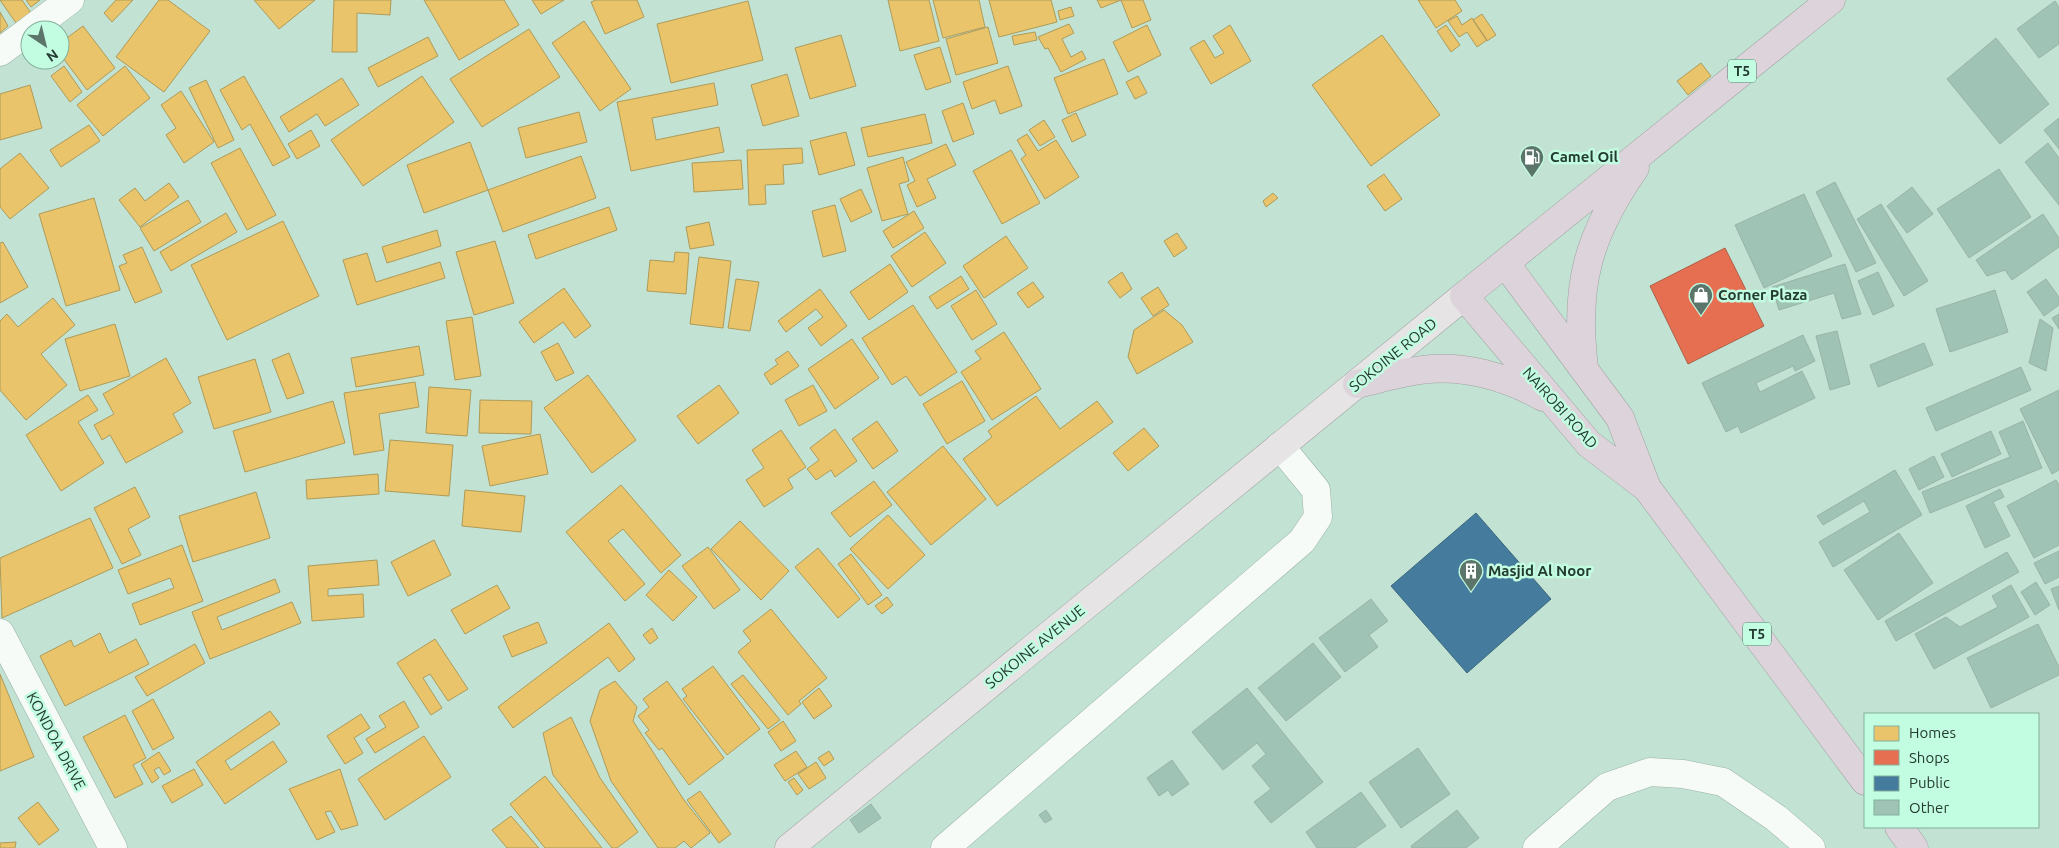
<svg xmlns="http://www.w3.org/2000/svg" width="2059" height="848" font-family="Ubuntu,sans-serif">
<style>
.homes{fill:#e9c46a;stroke:#ae9b59}
.shops{fill:#e76f51;stroke:#ac5f47}
.public{fill:#457b9d;stroke:#3b687d}
.building{fill:#9fc3b4;stroke:#9ab3a8}
.lines{fill:none;stroke-linecap:round;stroke-linejoin:round}
.minor-casing{stroke:#9bb4a9;stroke-width:29}
.major-casing{stroke:#a0a3a3;stroke-width:29}
.highway-casing{stroke:#a0a3a3;stroke-width:29}
.minor{stroke:#f6fbf8;stroke-width:28}
.major{stroke:#e7e4e6;stroke-width:28}
.highway{stroke:#dcd4da;stroke-width:28}
.labels{text-anchor:middle;stroke-width:5;stroke-linejoin:round;paint-order:stroke}
.shield{fill:#c2fce1;stroke:#537566;stroke-width:1}
.shield-label{font-size:14px;font-weight:bold;fill:#243b31}
.poi-label{font-size:15px;font-weight:bold;fill:#243b31;stroke:#c2fce1;text-anchor:start}
.street-label{font-size:15px;fill:#243b31;stroke:#c2fce1}
</style>
<rect width="100%" height="100%" fill="#c2e2d3"/>
<path class="homes" d="M 0,0 L 22,0 L 31,13 L 16,23 Z
M 26,0 L 40,0 L 31,7 Z
M 116,0 L 133,0 L 112,22 L 104,13 Z
M 159,0 L 168,0 L 210,31 L 164,92 L 116,57 Z
M 254,0 L 315,0 L 279,29 Z
M 334,0 L 391,0 L 390,15 L 357,13 L 357,52 L 332,52 Z
M 424,0 L 504,0 L 519,25 L 459,60 Z
M 532,0 L 564,0 L 541,14 Z
M 596,0 L 637,0 L 644,17 L 605,34 L 591,2 Z
M 888,0 L 929,0 L 939,41 L 900,51 Z
M 933,0 L 979,0 L 985,27 L 943,38 Z
M 989,0 L 1051,0 L 1057,22 L 999,37 Z
M 1097,0 L 1121,0 L 1101,8 Z
M 1121,0 L 1143,0 L 1151,20 L 1132,28 Z
M 1418,0 L 1455,0 L 1462,11 L 1436,28 Z
M 748,1 L 763,60 L 671,83 L 657,24 Z
M 1071,7 L 1074,16 L 1060,20 L 1058,11 Z
M 0,12 L 8,26 L 0,33 Z
M 1482,14 L 1496,35 L 1487,41 L 1473,20 Z
M 1457,16 L 1462,25 L 1472,18 L 1487,40 L 1477,47 L 1467,32 L 1459,37 L 1448,21 Z
M 584,21 L 631,89 L 600,111 L 552,43 Z
M 1069,24 L 1074,33 L 1062,39 L 1071,57 L 1082,51 L 1086,59 L 1061,72 L 1048,48 L 1045,49 L 1038,37 Z
M 1147,25 L 1161,55 L 1128,72 L 1113,42 Z
M 1230,25 L 1251,61 L 1211,84 L 1190,48 L 1204,40 L 1215,58 L 1224,53 L 1213,36 Z
M 1446,25 L 1460,45 L 1451,52 L 1437,31 Z
M 83,26 L 115,68 L 87,90 L 60,54 L 60,43 Z
M 988,27 L 998,63 L 956,75 L 946,39 Z
M 529,29 L 560,77 L 482,127 L 450,79 Z
M 1035,32 L 1037,40 L 1014,45 L 1012,36 Z
M 841,35 L 856,86 L 810,99 L 795,48 Z
M 1382,35 L 1440,115 L 1371,166 L 1312,85 Z
M 428,37 L 438,56 L 378,87 L 368,68 Z
M 940,47 L 951,82 L 926,90 L 914,55 Z
M 1104,59 L 1118,94 L 1068,114 L 1054,78 Z
M 1701,63 L 1711,76 L 1688,95 L 1677,81 Z
M 64,66 L 82,92 L 70,102 L 51,76 Z
M 125,66 L 150,98 L 103,136 L 77,105 Z
M 1008,66 L 1022,106 L 1000,114 L 995,100 L 972,109 L 963,82 Z
M 787,74 L 799,116 L 763,126 L 751,85 Z
M 244,76 L 290,157 L 273,166 L 250,124 L 242,130 L 220,90 Z
M 422,76 L 454,122 L 363,186 L 331,140 Z
M 1138,76 L 1147,93 L 1135,99 L 1126,82 Z
M 342,78 L 359,105 L 325,126 L 317,114 L 289,132 L 280,117 Z
M 206,80 L 234,140 L 218,148 L 189,88 Z
M 714,83 L 718,105 L 652,118 L 656,140 L 719,127 L 724,152 L 631,171 L 617,102 Z
M 30,85 L 42,128 L 0,140 L 0,94 Z
M 181,91 L 214,142 L 184,163 L 166,135 L 176,128 L 161,105 Z
M 963,103 L 974,134 L 953,142 L 942,111 Z
M 579,112 L 587,142 L 526,158 L 518,128 Z
M 1076,113 L 1086,135 L 1072,142 L 1062,120 Z
M 925,114 L 932,143 L 868,157 L 861,128 Z
M 1044,120 L 1055,137 L 1040,146 L 1029,130 Z
M 89,125 L 100,141 L 61,167 L 50,150 Z
M 311,130 L 320,146 L 297,159 L 288,144 Z
M 846,132 L 855,165 L 819,175 L 810,141 Z
M 1027,134 L 1038,151 L 1056,140 L 1079,177 L 1045,199 L 1021,159 L 1026,155 L 1017,140 Z
M 470,142 L 488,190 L 424,213 L 407,165 Z
M 946,144 L 956,165 L 927,179 L 936,198 L 917,207 L 907,185 L 915,181 L 906,162 Z
M 240,148 L 276,215 L 247,230 L 211,163 Z
M 802,148 L 803,163 L 783,165 L 784,184 L 765,185 L 766,204 L 749,205 L 747,150 Z
M 1011,150 L 1040,203 L 1002,224 L 973,171 Z
M 20,153 L 49,188 L 10,219 L 0,207 L 0,169 Z
M 581,156 L 596,198 L 503,232 L 488,190 Z
M 903,157 L 909,181 L 899,184 L 908,214 L 882,221 L 867,168 Z
M 741,160 L 743,189 L 694,192 L 692,163 Z
M 1384,174 L 1402,199 L 1385,211 L 1367,186 Z
M 169,183 L 179,197 L 140,227 L 119,200 L 135,188 L 145,201 Z
M 861,189 L 872,212 L 851,222 L 840,199 Z
M 1273,193 L 1278,198 L 1266,207 L 1263,201 Z
M 94,198 L 120,290 L 66,306 L 39,214 Z
M 188,200 L 201,222 L 154,251 L 140,228 Z
M 835,205 L 846,251 L 823,257 L 812,211 Z
M 609,207 L 617,230 L 536,259 L 528,235 Z
M 914,211 L 924,228 L 893,248 L 883,231 Z
M 226,213 L 237,232 L 171,271 L 160,252 Z
M 283,221 L 319,296 L 227,340 L 191,265 Z
M 709,222 L 714,245 L 690,249 L 686,227 Z
M 437,230 L 441,246 L 387,263 L 382,247 Z
M 925,232 L 946,263 L 912,287 L 891,256 Z
M 1177,233 L 1187,248 L 1174,257 L 1164,241 Z
M 1006,236 L 1028,268 L 984,298 L 963,266 Z
M 495,241 L 514,303 L 474,315 L 456,252 Z
M 3,242 L 28,287 L 0,303 L 0,243 Z
M 142,247 L 162,292 L 135,303 L 119,266 L 127,263 L 123,255 Z
M 675,252 L 689,253 L 686,294 L 647,291 L 650,260 L 674,262 Z
M 367,253 L 376,282 L 440,262 L 445,278 L 357,305 L 343,260 Z
M 699,257 L 731,261 L 723,328 L 690,324 Z
M 890,264 L 908,292 L 869,320 L 850,292 Z
M 1122,272 L 1132,289 L 1120,298 L 1108,282 Z
M 961,276 L 969,289 L 937,309 L 929,297 Z
M 736,279 L 759,282 L 750,331 L 728,328 Z
M 1033,282 L 1044,297 L 1028,308 L 1017,293 Z
M 1158,287 L 1169,305 L 1153,316 L 1141,298 Z
M 564,288 L 591,326 L 575,338 L 563,322 L 534,343 L 519,322 Z
M 820,289 L 847,326 L 821,346 L 808,328 L 823,317 L 816,309 L 786,332 L 778,321 Z
M 976,290 L 997,324 L 972,340 L 951,306 Z
M 53,298 L 75,325 L 41,354 L 67,385 L 26,420 L 0,390 L 0,321 L 7,314 L 18,327 Z
M 913,305 L 957,372 L 920,396 L 906,376 L 892,385 L 862,338 Z
M 1164,310 L 1182,325 L 1193,342 L 1137,374 L 1128,357 L 1134,330 Z
M 472,317 L 481,376 L 455,380 L 446,321 Z
M 115,324 L 130,376 L 80,391 L 65,339 Z
M 1004,332 L 1041,389 L 992,420 L 961,372 L 981,359 L 975,351 Z
M 852,339 L 879,378 L 835,409 L 808,369 Z
M 558,343 L 574,373 L 556,381 L 541,352 Z
M 419,346 L 424,375 L 356,387 L 351,358 Z
M 788,351 L 799,366 L 771,385 L 764,374 L 778,364 L 775,360 Z
M 289,353 L 304,393 L 287,399 L 272,360 Z
M 166,358 L 191,403 L 173,414 L 183,432 L 126,463 L 110,435 L 102,440 L 94,425 L 114,414 L 103,394 Z
M 255,359 L 271,412 L 214,429 L 198,377 Z
M 588,375 L 636,440 L 592,473 L 544,408 Z
M 962,381 L 985,421 L 947,444 L 923,404 Z
M 415,382 L 419,407 L 379,414 L 384,450 L 354,455 L 344,393 Z
M 719,385 L 739,413 L 698,444 L 677,416 Z
M 813,385 L 827,411 L 799,426 L 785,400 Z
M 429,387 L 471,390 L 467,436 L 426,433 Z
M 88,395 L 98,410 L 78,422 L 104,463 L 61,491 L 26,435 Z
M 1036,396 L 1060,429 L 1097,401 L 1113,422 L 997,506 L 963,459 L 992,437 L 988,431 Z
M 480,400 L 532,401 L 531,434 L 479,433 Z
M 333,401 L 345,443 L 245,472 L 233,431 Z
M 877,421 L 898,451 L 873,469 L 852,439 Z
M 1144,428 L 1159,446 L 1128,471 L 1113,453 Z
M 835,429 L 857,461 L 835,477 L 831,470 L 816,480 L 807,469 L 819,460 L 810,448 Z
M 781,430 L 806,467 L 788,479 L 793,488 L 764,507 L 746,480 L 764,468 L 752,450 Z
M 540,434 L 548,474 L 490,486 L 482,446 Z
M 390,440 L 453,445 L 449,496 L 385,491 Z
M 943,446 L 986,499 L 931,545 L 887,492 Z
M 378,474 L 379,494 L 307,499 L 306,480 Z
M 874,481 L 892,505 L 850,537 L 831,513 Z
M 621,485 L 681,555 L 661,573 L 623,529 L 608,541 L 645,584 L 625,601 L 566,532 Z
M 135,487 L 150,517 L 128,529 L 141,555 L 122,564 L 94,508 Z
M 465,490 L 525,496 L 521,532 L 462,526 Z
M 256,492 L 270,538 L 193,562 L 179,516 Z
M 888,515 L 925,555 L 888,589 L 850,549 Z
M 90,518 L 113,568 L 2,618 L 0,558 Z
M 740,521 L 789,571 L 761,600 L 711,549 Z
M 434,540 L 451,575 L 408,596 L 391,562 Z
M 182,545 L 203,601 L 140,625 L 132,604 L 174,588 L 170,578 L 128,594 L 118,570 Z
M 708,547 L 740,590 L 714,609 L 682,566 Z
M 818,548 L 860,599 L 838,618 L 795,567 Z
M 851,554 L 882,595 L 868,605 L 838,564 Z
M 377,560 L 379,585 L 328,589 L 328,596 L 363,594 L 364,617 L 312,621 L 308,566 Z
M 669,570 L 697,597 L 673,621 L 646,595 Z
M 275,579 L 280,592 L 217,617 L 222,630 L 292,602 L 301,623 L 210,659 L 192,612 Z
M 497,585 L 510,608 L 465,634 L 451,610 Z
M 887,597 L 893,605 L 882,614 L 875,606 Z
M 771,609 L 827,678 L 799,701 L 801,704 L 788,715 L 738,652 L 751,641 L 743,631 Z
M 538,622 L 547,643 L 512,657 L 503,636 Z
M 609,623 L 635,659 L 619,672 L 608,657 L 513,728 L 498,707 Z
M 652,628 L 658,638 L 650,644 L 643,635 Z
M 100,633 L 109,653 L 136,639 L 149,664 L 65,706 L 40,656 L 71,640 L 74,647 Z
M 435,639 L 468,689 L 448,701 L 430,674 L 423,678 L 442,708 L 431,715 L 397,663 Z
M 195,644 L 205,663 L 147,696 L 135,677 Z
M 713,666 L 760,729 L 727,755 L 683,699 L 687,696 L 682,689 Z
M 0,674 L 34,757 L 0,771 Z
M 743,675 L 780,720 L 768,729 L 731,684 Z
M 615,681 L 637,707 L 633,721 L 684,800 L 710,833 L 691,848 L 684,841 L 675,848 L 658,848 L 611,781 L 590,721 L 600,690 Z
M 667,681 L 724,758 L 689,785 L 662,748 L 659,750 L 645,733 L 649,730 L 638,716 L 649,707 L 643,699 Z
M 819,688 L 832,706 L 814,719 L 802,702 Z
M 153,699 L 174,738 L 153,750 L 132,711 Z
M 404,701 L 419,727 L 375,753 L 366,739 L 386,727 L 379,716 Z
M 270,711 L 280,724 L 225,761 L 231,770 L 273,741 L 287,762 L 225,804 L 196,762 Z
M 361,714 L 370,728 L 354,738 L 363,753 L 345,764 L 327,736 Z
M 125,715 L 146,758 L 133,765 L 143,784 L 115,798 L 83,737 Z
M 571,717 L 600,778 L 638,832 L 617,848 L 612,848 L 553,775 L 543,733 Z
M 783,721 L 796,741 L 781,751 L 768,732 Z
M 424,736 L 451,777 L 385,820 L 358,779 Z
M 796,751 L 807,767 L 785,781 L 774,765 Z
M 829,751 L 834,759 L 824,766 L 818,758 Z
M 159,752 L 171,771 L 164,775 L 159,767 L 154,770 L 159,778 L 152,783 L 141,764 Z
M 816,762 L 826,778 L 809,789 L 798,774 Z
M 194,769 L 203,785 L 172,803 L 162,786 Z
M 340,769 L 358,825 L 341,830 L 331,811 L 325,812 L 335,832 L 317,840 L 289,789 Z
M 545,776 L 602,848 L 545,848 L 510,804 Z
M 794,778 L 803,790 L 797,795 L 788,782 Z
M 700,791 L 731,834 L 719,843 L 687,800 Z
M 38,802 L 59,830 L 39,845 L 18,818 Z
M 511,816 L 537,846 L 539,848 L 507,848 L 492,830 Z
M 16,842 L 15,848 L 0,848 L 0,843 Z"/>
<path class="shops" d="M 1725,248 L 1764,326 L 1688,364 L 1650,286 Z"/>
<path class="public" d="M 1476,513 L 1551,599 L 1467,673 L 1391,586 Z"/>
<path class="building" d="M 2055,1 L 2059,7 L 2059,44 L 2039,58 L 2017,29 Z
M 1996,38 L 2049,104 L 2000,144 L 1947,79 Z
M 2059,118 L 2059,149 L 2044,130 Z
M 2048,143 L 2059,158 L 2059,205 L 2025,162 Z
M 1999,169 L 2031,217 L 1969,258 L 1937,209 Z
M 1835,182 L 1876,263 L 1856,272 L 1816,192 Z
M 1912,187 L 1933,214 L 1907,233 L 1887,206 Z
M 1804,194 L 1832,256 L 1764,288 L 1735,225 Z
M 1881,204 L 1928,281 L 1904,296 L 1857,219 Z
M 2043,214 L 2059,238 L 2059,247 L 2012,280 L 2005,270 L 1987,276 L 1976,260 Z
M 1845,264 L 1861,314 L 1842,319 L 1834,293 L 1779,310 L 1772,287 Z
M 1878,272 L 1894,306 L 1873,315 L 1858,281 Z
M 2046,279 L 2059,297 L 2059,305 L 2044,316 L 2027,292 Z
M 1995,290 L 2008,332 L 1950,352 L 1936,309 Z
M 2059,314 L 2059,329 L 2052,318 Z
M 2040,319 L 2053,328 L 2046,371 L 2029,363 Z
M 1837,331 L 1850,384 L 1830,390 L 1816,336 Z
M 1803,335 L 1815,361 L 1795,371 L 1793,366 L 1756,383 L 1760,392 L 1802,371 L 1815,398 L 1741,433 L 1738,426 L 1726,432 L 1702,383 Z
M 1924,343 L 1933,365 L 1878,387 L 1870,365 Z
M 2021,367 L 2031,390 L 1936,431 L 1926,408 Z
M 2059,390 L 2059,470 L 2052,474 L 2020,409 Z
M 2023,421 L 2042,468 L 1930,513 L 1922,492 L 2010,457 L 1999,432 Z
M 1991,431 L 2001,454 L 1952,477 L 1941,454 Z
M 1934,456 L 1944,477 L 1919,490 L 1909,469 Z
M 1895,470 L 1922,515 L 1833,567 L 1819,542 L 1870,512 L 1864,501 L 1823,525 L 1817,516 Z
M 2056,480 L 2059,485 L 2059,545 L 2034,558 L 2007,506 Z
M 2000,489 L 2004,497 L 1993,502 L 2010,536 L 1985,548 L 1966,506 Z
M 1899,533 L 1933,583 L 1878,620 L 1844,570 Z
M 2059,551 L 2059,577 L 2045,584 L 2034,563 Z
M 2007,552 L 2019,572 L 1896,641 L 1885,621 Z
M 2036,582 L 2050,605 L 2035,615 L 2021,592 Z
M 2011,585 L 2029,617 L 1934,669 L 1915,634 L 1946,617 L 1960,627 L 1998,607 L 1992,596 Z
M 2059,586 L 2059,610 L 2051,589 Z
M 1371,599 L 1388,621 L 1369,635 L 1378,647 L 1345,672 L 1319,638 Z
M 2038,624 L 2059,667 L 2059,675 L 1991,708 L 1967,658 Z
M 1313,643 L 1341,677 L 1286,721 L 1258,688 Z
M 1247,688 L 1323,782 L 1271,823 L 1254,802 L 1271,789 L 1252,766 L 1266,754 L 1257,743 L 1223,770 L 1192,732 Z
M 1418,748 L 1450,794 L 1401,828 L 1369,782 Z
M 1172,760 L 1189,784 L 1172,796 L 1168,790 L 1159,796 L 1147,778 Z
M 1361,792 L 1386,826 L 1355,848 L 1317,848 L 1306,832 Z
M 871,804 L 881,818 L 859,833 L 850,820 Z
M 1046,810 L 1052,819 L 1045,823 L 1039,815 Z
M 1457,810 L 1479,838 L 1466,848 L 1412,848 L 1411,846 Z"/>
<g class="lines">
<g class="minor-casing">
<path id="minor" d="M 30,30 L 70,0
M 0,52 L 30,30
M 0,633 L 113,848
M 945,848 L 1302,541 L 1318,517 L 1316,490 L 1280,446
M 1537,848 L 1607,787 L 1650,772 L 1683,774 L 1723,782 L 1776,818 L 1811,848"/>
</g>
<g class="major-casing">
<path id="major" d="M 789,848 L 1464,296"/>
</g>
<g class="highway-casing">
<path id="highway" d="M 1505,263 L 1620,418 L 1647,488 L 1865,781
M 1584,367 C 1574,286 1588,235 1635,168
M 1357,384 C 1379,379 1399,373 1421,370 C 1463,364 1507,377 1543,397
M 1647,488 L 1589,444 L 1464,296 L 1831,0
M 1899,827 L 1914,848"/>
</g>
<use href="#minor" class="minor"/>
<use href="#major" class="major"/>
<use href="#highway" class="highway"/>
</g>
<defs>
<g id="fuel-pin" transform="scale(1.25)"><path d="M0 17L-7.5 6A9.5 9.5 0 1 1 7.5 6Z" fill="#5b756a" stroke="#c2fce1"/><path d="M-5.5-6h7V0h2V4h1.3V-2.5L3-4.5l.8-.8L6-3V5H2.5V1h-1V6h-7ZM-4.2-4.7v3.2H.2V-4.7Z" fill="#fff"/></g>
<g id="shop-pin" transform="scale(1.25)"><path d="M0 17L-7.5 6A9.5 9.5 0 1 1 7.5 6Z" fill="#5b756a" stroke="#c2fce1"/><path d="M-5-2.5h2.3a2.7 3.5 0 0 1 5.4 0H5L5.5 6h-11ZM-1.5-2.5h3a1.5 2.3 0 0 0-3 0Z" fill="#fff"/></g>
<g id="building-pin" transform="scale(1.25)"><path d="M0 17L-7.5 6A9.5 9.5 0 1 1 7.5 6Z" fill="#5b756a" stroke="#c2fce1"/><path d="M-4-6H4V6H1V3H-1V6H-4ZM-2.5-4.3h1.7v1.8h-1.7ZM.8-4.3h1.7v1.8H.8ZM-2.5-1h1.7V.8h-1.7ZM.8-1h1.7V.8H.8Z" fill="#fff"/></g>
</defs>
<g fill-rule="evenodd">
<use href="#fuel-pin" x="1532" y="157"/>
<use href="#shop-pin" x="1701" y="295"/>
<use href="#building-pin" x="1471" y="571"/>
</g>
<g class="labels">
<g class="shield">
<rect x="1728" y="59.5" width="28" height="23" rx="4"/>
<rect x="1743" y="622.5" width="28" height="23" rx="4"/>
</g>
<g class="shield-label">
<text x="1742" y="76">T5</text>
<text x="1757" y="639">T5</text>
</g>
<g class="poi-label">
<text x="1550" y="162">Camel Oil</text>
<text x="1718" y="300">Corner Plaza</text>
<text x="1488" y="576">Masjid Al Noor</text>
</g>
<g class="street-label">
<text transform="translate(1393 355) rotate(-39)" y="5">SOKOINE ROAD</text>
<text transform="translate(1560 408) rotate(48)" y="5">NAIROBI ROAD</text>
<text transform="translate(1035 647) rotate(-39)" y="5">SOKOINE AVENUE</text>
<text transform="translate(56 741) rotate(62)" y="5">KONDOA DRIVE</text>
</g>
</g>
<rect x="1864" y="713" width="175" height="115" fill="#c2fce1" stroke="#83af9b"/>
<rect x="1874" y="726" width="25" height="15" fill="#e9c46a" stroke="#83af9b"/>
<text x="1909" y="738" font-size="15" fill="#243b31">Homes</text>
<rect x="1874" y="750" width="25" height="15" fill="#e76f51" stroke="#83af9b"/>
<text x="1909" y="763" font-size="15" fill="#243b31">Shops</text>
<rect x="1874" y="776" width="25" height="15" fill="#457b9d" stroke="#83af9b"/>
<text x="1909" y="788" font-size="15" fill="#243b31">Public</text>
<rect x="1874" y="800" width="25" height="15" fill="#9fc3b4" stroke="#83af9b"/>
<text x="1909" y="813" font-size="15" fill="#243b31">Other</text>
<g transform="translate(45 45) rotate(145)"><circle r="24" fill="#c2fce1" stroke="#83af9b"/>
<path d="M0-4L9 19L0 12L-9 19Z" fill="#5b756a"/>
<text y="-8" font-size="14" font-weight="bold" text-anchor="middle" fill="#243b31">N</text>
</g>
</svg>
